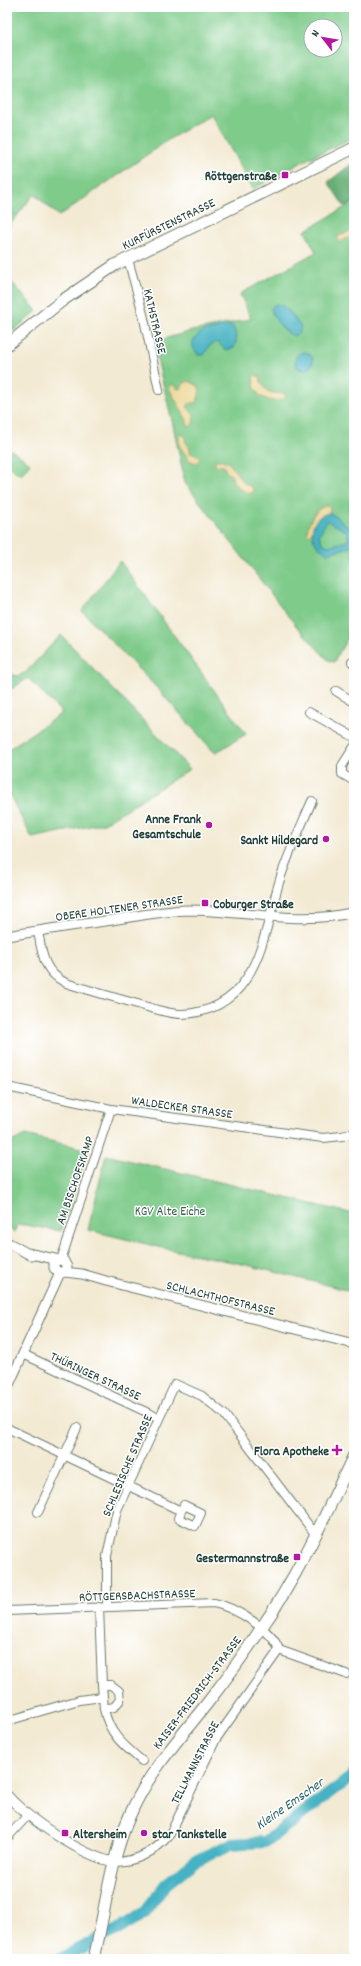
<svg xmlns="http://www.w3.org/2000/svg" width="361" height="1966" font-family="Dekko,sans-serif">
<style>
.green{fill:#7ecb8a;stroke:#4e845f;fill-rule:evenodd}
.forest{fill:#66af76;stroke:#427655}
.sand{fill:#eeda9e;stroke:#868c69}
.water{fill:#46b2c3;stroke:#32787c;fill-rule:evenodd}
.lines{fill:none;stroke-linecap:round;stroke-linejoin:round}
.river{stroke:#46b2c3;stroke-width:12}
.minor-casing{stroke:#697a6c;stroke-width:10}
.tertiary-casing{stroke:#697a6c;stroke-width:11}
.secondary-casing{stroke:#697a6c;stroke-width:13}
.minor{stroke:#fff;stroke-width:8}
.tertiary{stroke:#fff;stroke-width:9}
.secondary{stroke:#fff;stroke-width:11}
.poi-dot{fill:#b5179e;stroke:#fff;stroke-width:1.5}
.labels{text-anchor:middle;stroke-width:3;stroke-linejoin:round;paint-order:stroke}
.poi-label{font-size:13px;font-weight:bold;fill:#1f3d34;stroke:#fff;text-anchor:end}
.street-label{font-size:13px;fill:#1f3d34;stroke:#fff}
.park-label{font-size:13px;fill:#37604a;stroke:#fff}
.water-label{font-size:14px;font-style:italic;fill:#2d6666;stroke:#fff}
</style>
<rect width="100%" height="100%" fill="#fff"/>
<filter id="ink" filterUnits="userSpaceOnUse"><feTurbulence type="fractalNoise" baseFrequency=".025" numOctaves="2"/><feDisplacementMap in="SourceGraphic" scale="8" xChannelSelector="R" yChannelSelector="G"/><feConvolveMatrix kernelMatrix="1 2 1 2 8 2 1 2 1" color-interpolation-filters="sRGB"/></filter>
<filter id="wash" filterUnits="userSpaceOnUse"><feTurbulence type="fractalNoise" baseFrequency=".012" numOctaves="4" result="noise"/><feDisplacementMap in="SourceGraphic" scale="16" xChannelSelector="R" yChannelSelector="G"/><feGaussianBlur stdDeviation="0.9" result="paint"/><feColorMatrix in="noise" values="0 0 0 0 0 0 0 0 0 0 0 0 0 0 0 0 0 1.4 0 .05"/><feComposite in="paint" operator="in"/></filter>
<g filter="url(#wash)">
<rect width="100%" height="100%" fill="#f3ead3"/>
<path class="green" d="M 7,7 L 354,7 L 354,137 L 304,161 L 253,189 L 211,114 L 168,140 L 59,216 L 34,194 L 7,229 ZM 311,26 L 335,26 L 335,50 L 311,50 Z
M 354,202 L 354,627 L 334,662 L 328,660 L 297,627 L 185,483 L 173,425 L 153,342 L 192,331 L 251,319 L 240,294 L 316,252 L 305,231 Z
M 7,277 L 37,311 L 7,336 Z
M 7,447 L 30,463 L 21,475 L 7,465 Z
M 120,561 L 246,734 L 215,753 L 155,686 L 82,611 Z
M 61,635 L 190,769 L 104,823 L 32,838 L 7,790 L 7,750 L 62,713 L 28,678 L 7,692 L 7,673 L 17,676 L 25,673 Z
M 25,1135 L 89,1150 L 61,1231 L 18,1224 L 14,1232 L 7,1228 L 7,1144 Z
M 106,1155 L 354,1214 L 354,1292 L 247,1265 L 163,1248 L 88,1230 Z"/>
<path class="forest" d="M 354,162 L 354,202 L 344,206 L 328,182 Z"/>
<path class="sand" d="M 354,230 L 354,239 L 347,238 L 341,242 L 338,240 L 338,236 Z
M 255,375 L 260,377 C 263,391 270,395 284,393 L 286,397 C 278,403 268,401 260,396 L 255,389 L 253,377 Z
M 189,381 L 197,385 L 200,390 L 197,402 L 189,404 L 187,407 L 194,415 L 193,424 L 189,427 C 186,424 188,422 186,419 C 181,408 174,399 169,388 L 172,384 L 176,388 L 180,389 L 184,383 Z
M 182,434 L 186,437 L 185,441 L 190,448 L 190,453 L 197,455 L 200,459 L 197,463 L 190,461 L 179,445 L 179,436 Z
M 215,460 L 222,460 L 229,463 L 244,483 L 253,488 L 253,492 L 250,494 C 246,493 236,485 233,482 L 232,476 L 226,472 L 224,466 L 215,465 Z
M 328,505 L 330,507 L 329,513 L 317,520 L 310,535 L 307,532 C 309,521 315,508 328,505 Z"/>
<path class="water" d="M 275,304 C 287,304 294,318 301,327 L 299,333 L 294,336 C 285,333 273,319 271,309 Z
M 232,325 C 236,331 238,342 234,348 L 225,350 L 218,342 L 209,346 L 204,355 L 198,355 L 193,347 L 193,341 L 200,333 L 204,331 Z
M295 361a9 9 0 1 1 18 0a9 9 0 1 1-18 0Z
M 329,513 L 334,515 L 352,530 L 354,546 L 327,553 C 308,544 306,518 329,513 ZM 327,521 L 346,531 L 349,539 L 345,542 L 327,546 L 322,542 L 319,535 Z"/>
<g class="lines">
<path class="river" d="M 59,1959 L 119,1929 L 143,1914 L 166,1884 L 195,1861 L 231,1844 L 265,1842 L 354,1775"/>
</g>
</g>
<g filter="url(#ink)">
<g class="lines">
<g class="minor-casing">
<path id="minor" d="M 128,259 L 143,314 L 159,390
M 352,662 L 354,663
M 336,691 L 354,702
M 309,712 L 354,737
M 354,747 L 342,766 L 342,774 L 354,781
M 38,931 C 42,953 43,972 66,983 C 91,991 116,998 141,1005 C 154,1009 169,1014 182,1014 C 259,1011 263,933 281,876 C 290,850 301,826 312,801
M 7,1087 L 111,1109 L 323,1138 L 342,1136 L 354,1133
M 61,1260 L 111,1109
M 23,1354 L 159,1418
M 7,1428 L 181,1511
M 184,1505 L 201,1513 L 195,1526 L 178,1518 Z
M 38,1512 L 77,1428
M 107,1606 L 107,1556 L 117,1510 L 175,1384 L 202,1396 L 224,1414 L 316,1535
M 99,1607 L 102,1685
M 7,1611 L 214,1603 C 234,1607 273,1630 279,1650 L 346,1674
M 102,1685 L 111,1685 L 119,1691 L 120,1700 L 114,1707 L 104,1709 Z
M 104,1709 C 109,1734 123,1745 142,1761
M 7,1721 L 79,1700 L 102,1697
M 7,1838 L 28,1815
M 114,1862 C 137,1862 155,1852 170,1834 L 216,1739 L 279,1650"/>
</g>
<g class="tertiary-casing">
<path id="tertiary" d="M 7,936 C 42,930 77,925 112,920 C 137,916 162,911 188,910 C 243,910 300,926 354,912
M 7,1242 L 32,1256
M 27,1253 L 64,1261 L 67,1267 L 62,1273 L 58,1272 L 54,1268 L 54,1263 L 58,1260
M 64,1272 L 82,1274 L 106,1281 L 354,1344
M 7,1389 L 60,1273
M 7,1795 C 28,1819 82,1856 114,1862"/>
</g>
<g class="secondary-casing">
<path id="secondary" d="M 7,345 L 63,300 L 115,265 L 354,148
M 94,1959 C 105,1911 110,1860 130,1815 C 149,1770 183,1735 212,1697 C 229,1675 245,1653 260,1630 C 298,1576 326,1514 354,1455"/>
</g>
<use href="#minor" class="minor"/>
<use href="#tertiary" class="tertiary"/>
<use href="#secondary" class="secondary"/>
</g>
</g>
<g class="poi-dot">
<rect x="281" y="171" width="8" height="8" rx="2"/>
<circle cx="209" cy="825" r="4"/>
<circle cx="326" cy="839" r="4"/>
<rect x="201" y="899" width="8" height="8" rx="2"/>
<path d="M335 1444h4v4h4v4h-4v4h-4v-4h-4v-4h4z"/>
<rect x="293" y="1553" width="8" height="8" rx="2"/>
<rect x="61" y="1829" width="8" height="8" rx="2"/>
<circle cx="144" cy="1833" r="4"/>
</g>
<g class="labels">
<g class="poi-label">
<text x="277" y="180">Röttgenstraße</text>
<text x="201" y="823">Anne Frank<tspan x="201" dy="15">Gesamtschule</tspan></text>
<text x="318" y="844">Sankt Hildegard</text>
<text x="213" y="908" text-anchor="start">Coburger Straße</text>
<text x="329" y="1455">Flora Apotheke</text>
<text x="289" y="1562">Gestermannstraße</text>
<text x="73" y="1838" text-anchor="start">Altersheim</text>
<text x="152" y="1838" text-anchor="start">star Tankstelle</text>
</g>
<g class="street-label">
<text transform="translate(168 223) rotate(-26)" y="5">KURFÜRSTENSTRASSE</text>
<text transform="translate(156 321) rotate(77)" y="5">KATHSTRASSE</text>
<text transform="translate(119 907) rotate(-8)" y="5">OBERE HOLTENER STRASSE</text>
<text transform="translate(182 1106) rotate(8)" y="5">WALDECKER STRASSE</text>
<text transform="translate(74 1180) rotate(-71)" y="5">AM BISCHOFSKAMP</text>
<text transform="translate(221 1297) rotate(14)" y="5">SCHLACHTHOFSTRASSE</text>
<text transform="translate(96 1375) rotate(25)" y="5">THÜRINGER STRASSE</text>
<text transform="translate(126 1465) rotate(-67)" y="5">SCHLESISCHE STRASSE</text>
<text transform="translate(137 1594) rotate(-2)" y="5">RÖTTGERSBACHSTRASSE</text>
<text transform="translate(196 1692) rotate(-53)" y="5">KAISER-FRIEDRICH-STRASSE</text>
<text transform="translate(194 1762) rotate(-63)" y="5">TELLMANNSTRASSE</text>
</g>
<g class="park-label">
<text x="170" y="1215">KGV Alte Eiche</text>
</g>
<g class="water-label">
<text transform="translate(289 1803) rotate(-35)" y="5">Kleine Emscher</text>
</g>
</g>
<rect width="361" height="1966" fill="none" stroke="#fff" stroke-width="24"/>
<g transform="translate(323 38) rotate(301)"><circle r="19" fill="#ffffff" stroke="#a5b1ae"/>
<path d="M0-3L7 15L0 10L-7 15Z" fill="#b5179e"/>
<text y="-6" font-size="11" font-weight="bold" text-anchor="middle" fill="#1f3d34">N</text>
</g>
</svg>
